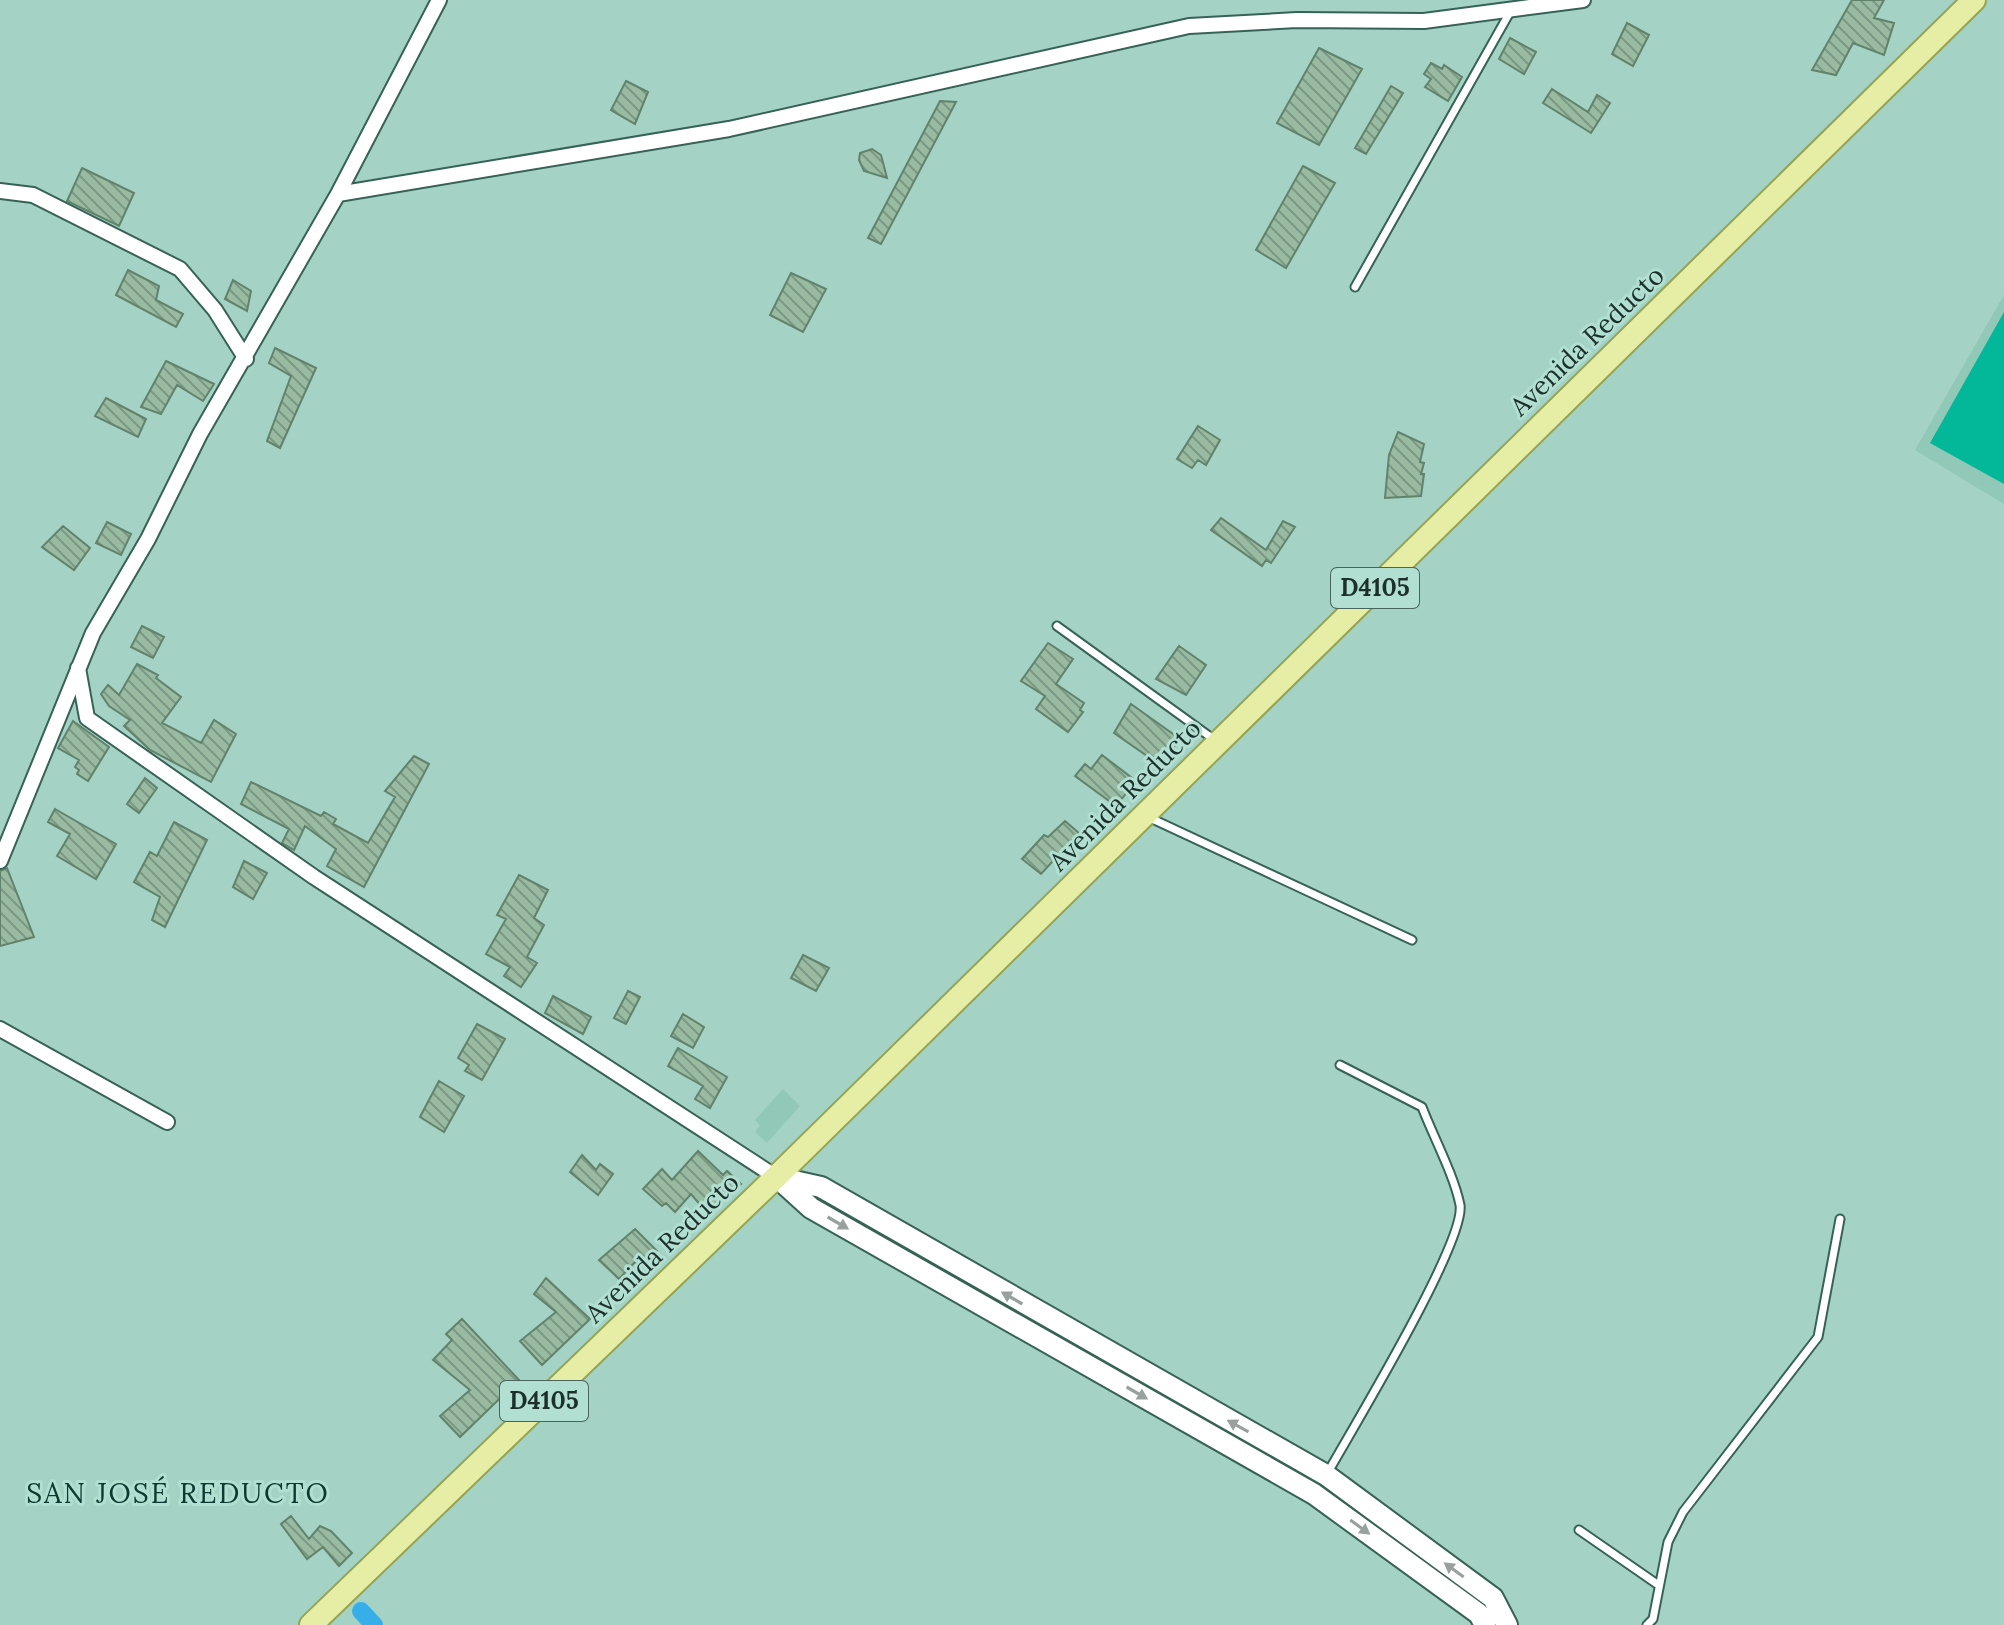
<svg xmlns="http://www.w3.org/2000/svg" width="2004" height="1625" font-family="Lora,serif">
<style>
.built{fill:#91c8b8}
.park{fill:#02b898}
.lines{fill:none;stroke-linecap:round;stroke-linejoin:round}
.canal{stroke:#36afe8;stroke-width:18}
.building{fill:url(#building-back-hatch);stroke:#61826b;stroke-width:2}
.lane-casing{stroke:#376256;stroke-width:11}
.street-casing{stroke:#376256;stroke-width:18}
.secondary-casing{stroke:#376256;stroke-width:24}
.primary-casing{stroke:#95a354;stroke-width:26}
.lane{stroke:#fff;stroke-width:7}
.street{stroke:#fff;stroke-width:14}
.secondary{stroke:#fff;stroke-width:20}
.primary{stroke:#e6eea6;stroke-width:22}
.oneway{fill:#99a19f}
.labels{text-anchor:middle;stroke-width:6;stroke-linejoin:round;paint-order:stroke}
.shield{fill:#b1dfd1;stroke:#49645c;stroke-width:2}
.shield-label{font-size:24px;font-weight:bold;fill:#1d2f2a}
.street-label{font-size:26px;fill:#1d2f2a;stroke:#b1dfd1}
.neighbourhood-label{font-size:28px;letter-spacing:2px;fill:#0c3a30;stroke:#b1dfd1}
</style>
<defs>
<pattern id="building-back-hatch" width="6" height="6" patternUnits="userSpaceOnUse" patternTransform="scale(2)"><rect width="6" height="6" fill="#98bba2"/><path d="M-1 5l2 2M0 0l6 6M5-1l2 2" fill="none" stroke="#7b9884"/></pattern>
</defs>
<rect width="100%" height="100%" fill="#a4d2c4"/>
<path class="built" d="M 2004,295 L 2004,504 L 1915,450 Z
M 783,1089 L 800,1106 L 767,1143 L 755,1132 L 760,1126 L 755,1120 Z"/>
<path class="park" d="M 2004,312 L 2004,484 L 1930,443 Z"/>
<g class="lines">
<path class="canal" d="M 361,1611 L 374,1625"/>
</g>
<path class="building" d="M 1852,0 L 1884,0 L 1874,18 L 1894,23 L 1884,55 L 1853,43 L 1836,75 L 1812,70 Z
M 1627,23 L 1649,35 L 1633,66 L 1612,54 Z
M 1510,38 L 1536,52 L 1524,74 L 1499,59 Z
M 1319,48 L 1362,69 L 1319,145 L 1277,123 Z
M 1431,63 L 1442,69 L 1444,65 L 1462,77 L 1448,101 L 1425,87 L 1431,79 L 1424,74 Z
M 626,81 L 648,92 L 635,124 L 611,110 Z
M 1391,86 L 1403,93 L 1366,154 L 1355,148 Z
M 1552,89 L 1588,112 L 1597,95 L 1610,103 L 1591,133 L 1543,103 Z
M 940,101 L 956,102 L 881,244 L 868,238 Z
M 872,149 L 881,155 L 887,178 L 864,171 L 859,160 L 860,153 Z
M 1303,166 L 1335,183 L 1286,268 L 1256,250 Z
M 82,168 L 134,193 L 119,226 L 67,201 Z
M 128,270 L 159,286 L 156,300 L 183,314 L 176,327 L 116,295 Z
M 791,273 L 826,289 L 803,332 L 770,315 Z
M 233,280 L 251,291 L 247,311 L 225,299 Z
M 275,348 L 316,368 L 280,448 L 267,441 L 291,376 L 269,363 Z
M 166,361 L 214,384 L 203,401 L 177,385 L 161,414 L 141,407 Z
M 106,398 L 146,419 L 138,437 L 95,416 Z
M 1198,426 L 1220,440 L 1206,465 L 1198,460 L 1192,468 L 1177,459 Z
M 1398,432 L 1424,444 L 1420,462 L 1424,463 L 1421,474 L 1424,474 L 1421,496 L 1385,498 L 1389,455 Z
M 1221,518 L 1266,550 L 1283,521 L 1295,527 L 1271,563 L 1266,560 L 1262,566 L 1211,530 Z
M 107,522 L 131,534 L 121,555 L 96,543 Z
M 63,526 L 90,548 L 74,570 L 42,547 Z
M 142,626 L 164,637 L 153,658 L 131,647 Z
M 1048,643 L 1073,659 L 1056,684 L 1084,703 L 1080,710 L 1083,712 L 1068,732 L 1036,709 L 1045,696 L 1021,681 Z
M 1179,646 L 1206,665 L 1186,695 L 1156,679 Z
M 137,664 L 158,675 L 156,678 L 181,697 L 162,723 L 201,743 L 214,720 L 236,734 L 211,782 L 150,750 L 124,726 L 130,720 L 109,706 L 101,694 L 108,685 L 119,695 Z
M 1131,704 L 1180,739 L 1160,765 L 1114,733 Z
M 73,721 L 109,747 L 88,781 L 77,774 L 79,770 L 75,767 L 79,760 L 58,748 Z
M 1102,755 L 1136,781 L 1116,806 L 1075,776 L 1085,764 L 1091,769 Z
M 414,756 L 429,764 L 364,887 L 327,866 L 336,849 L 305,826 L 294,850 L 282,843 L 289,829 L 241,804 L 251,782 L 321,816 L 324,812 L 336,819 L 333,824 L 368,843 L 395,797 L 385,791 Z
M 145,778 L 157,788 L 139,813 L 127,804 Z
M 55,809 L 116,844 L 96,879 L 57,856 L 70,834 L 48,822 Z
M 1065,821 L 1079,833 L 1041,874 L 1022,859 L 1044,835 L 1048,837 Z
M 174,822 L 207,840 L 165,927 L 152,920 L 160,897 L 134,882 L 150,852 L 157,856 Z
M 244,861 L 267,873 L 253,899 L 233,887 Z
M 7,868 L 34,937 L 0,946 L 0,871 Z
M 519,875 L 548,890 L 534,918 L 544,925 L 527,957 L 537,963 L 521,987 L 504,976 L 510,967 L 486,954 L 506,919 L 497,915 Z
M 803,955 L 829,968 L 816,991 L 791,978 Z
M 628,991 L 640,997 L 626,1024 L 614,1018 Z
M 553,996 L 591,1017 L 583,1034 L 545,1013 Z
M 683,1014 L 704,1027 L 693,1048 L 671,1036 Z
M 477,1024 L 505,1039 L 482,1080 L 465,1071 L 469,1065 L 458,1058 Z
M 678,1048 L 727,1077 L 710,1108 L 695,1099 L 703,1086 L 668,1066 Z
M 439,1081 L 464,1096 L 444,1132 L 420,1117 Z
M 698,1151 L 723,1175 L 727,1171 L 741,1184 L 708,1214 L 691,1194 L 675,1212 L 666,1203 L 662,1206 L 643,1189 L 662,1169 L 672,1180 Z
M 582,1155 L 596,1170 L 600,1164 L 613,1174 L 598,1195 L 570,1172 Z
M 635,1229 L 657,1251 L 640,1268 L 635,1262 L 619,1279 L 599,1260 Z
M 546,1278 L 590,1319 L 542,1365 L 520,1341 L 556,1312 L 534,1294 Z
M 462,1319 L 519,1380 L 460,1437 L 440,1416 L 470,1390 L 433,1360 L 452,1340 L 446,1334 Z
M 291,1516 L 309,1539 L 320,1526 L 331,1531 L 352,1553 L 339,1566 L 323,1547 L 307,1559 L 281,1524 Z"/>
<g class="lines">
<g class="lane-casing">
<path id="lane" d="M 1355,287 L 1510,12
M 1057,626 L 1216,741
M 1146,816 L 1412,940
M 1327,1474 C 1351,1431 1466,1242 1460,1205 C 1454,1175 1433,1136 1422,1107 L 1340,1065
M 1579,1530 L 1657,1584
M 1647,1625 L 1653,1619 L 1668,1542 L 1683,1512 L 1818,1337 L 1840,1219"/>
</g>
<g class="street-casing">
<path id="street" d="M 0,191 L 33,195 L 180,269 L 215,310 L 246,359
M 338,194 L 439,0
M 78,668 L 87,718 L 314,877 L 776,1177
M 0,861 L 93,633 L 148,539 L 200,434 L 338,194 L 729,129 L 1189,26 L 1297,20 L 1424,21 L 1583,0
M 0,1029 L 167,1122"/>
</g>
<g class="secondary-casing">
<path id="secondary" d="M 776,1177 L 821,1187 L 1326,1475 L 1493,1598 L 1507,1625
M 779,1179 L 811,1208 L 1314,1494 L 1479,1614 L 1485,1625"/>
</g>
<g class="primary-casing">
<path id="primary" d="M 311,1625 L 776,1177 L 1974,0"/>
</g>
<use href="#lane" class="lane"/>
<use href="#street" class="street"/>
<use href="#secondary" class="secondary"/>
<use href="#primary" class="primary"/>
</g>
<defs><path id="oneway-solid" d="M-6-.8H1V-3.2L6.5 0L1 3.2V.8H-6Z" transform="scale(2)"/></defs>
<g class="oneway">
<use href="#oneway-solid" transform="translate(838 1223) rotate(30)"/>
<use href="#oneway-solid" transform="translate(1012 1298) rotate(-150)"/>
<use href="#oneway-solid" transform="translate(1137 1393) rotate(30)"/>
<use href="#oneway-solid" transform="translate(1238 1426) rotate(-151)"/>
<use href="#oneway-solid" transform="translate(1360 1527) rotate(36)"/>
<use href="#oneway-solid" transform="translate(1454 1570) rotate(-144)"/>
</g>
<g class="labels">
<g class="shield">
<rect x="1331" y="568" width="88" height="40" rx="6"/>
<rect x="500" y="1381" width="88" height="40" rx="6"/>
</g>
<g class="shield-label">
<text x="1375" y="596">D4105</text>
<text x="544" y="1409">D4105</text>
</g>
<g class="street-label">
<text transform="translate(1587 341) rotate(-44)" y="9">Avenida Reducto</text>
<text transform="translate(1125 795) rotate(-45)" y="9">Avenida Reducto</text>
<text transform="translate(662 1248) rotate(-44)" y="9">Avenida Reducto</text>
</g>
<g class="neighbourhood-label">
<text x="178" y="1503">SAN JOSÉ REDUCTO</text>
</g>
</g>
</svg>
